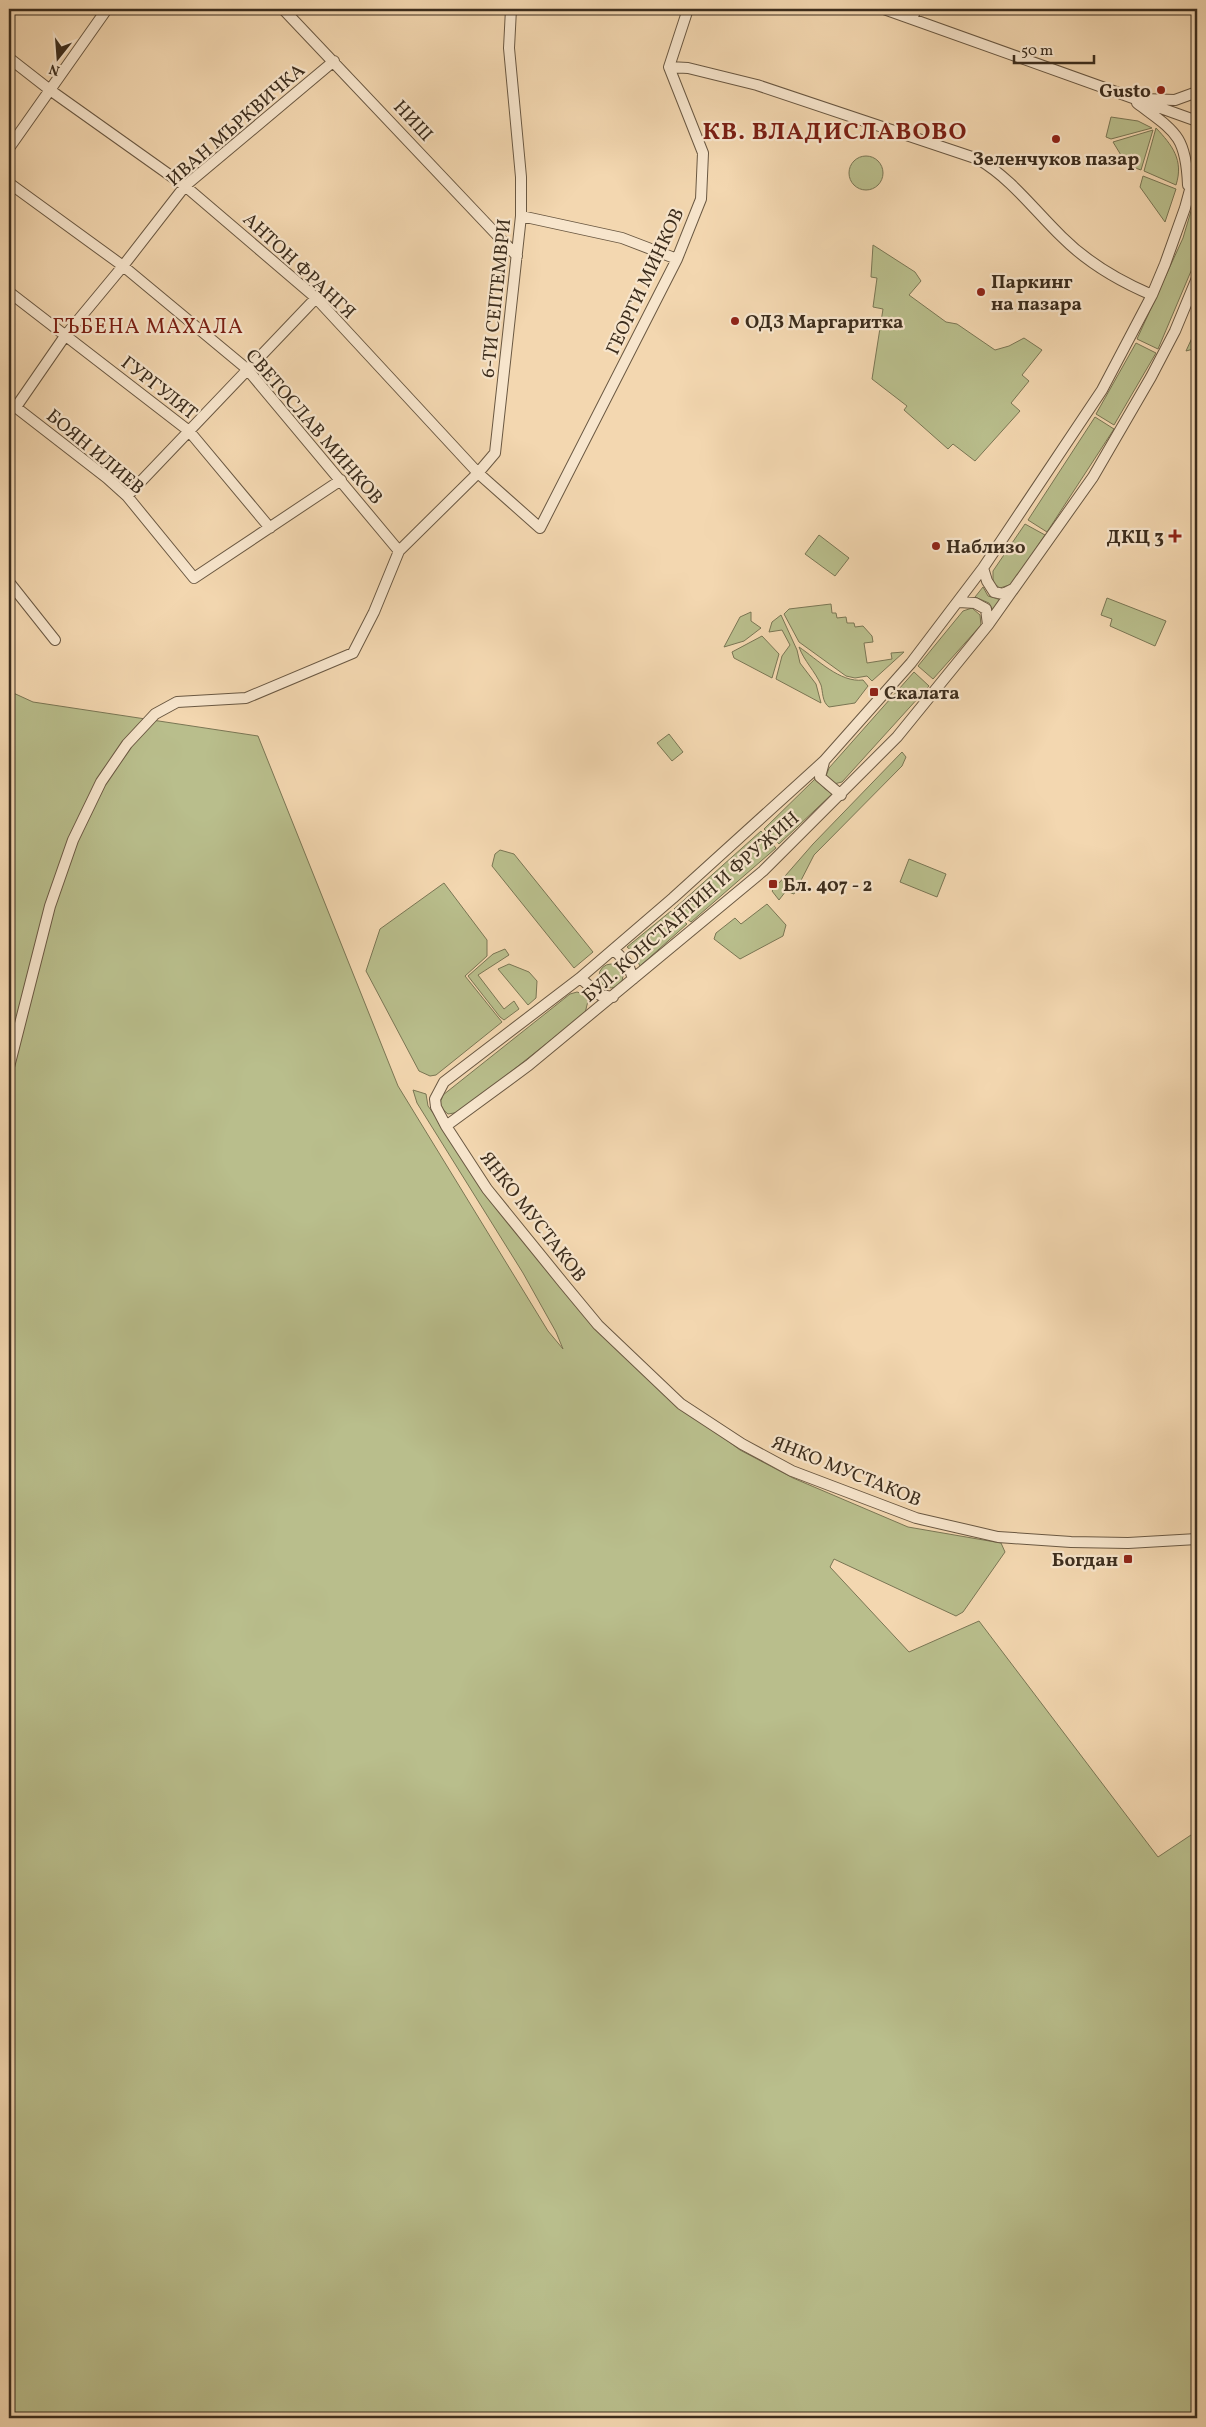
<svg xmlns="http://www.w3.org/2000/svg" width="1206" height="2427" font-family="Vollkorn,serif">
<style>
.green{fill:#b9be8c;stroke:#7a7654}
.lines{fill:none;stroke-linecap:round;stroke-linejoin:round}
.minor-casing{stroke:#6a5842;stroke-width:12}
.minor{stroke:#f7e5cc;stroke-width:10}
.poi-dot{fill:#8f2418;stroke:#f7e5cc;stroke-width:2}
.labels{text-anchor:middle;stroke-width:4.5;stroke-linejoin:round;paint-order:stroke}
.poi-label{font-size:19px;font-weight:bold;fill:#3c2d1d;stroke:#f7e5cc;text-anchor:start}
.street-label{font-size:19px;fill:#3c2d1d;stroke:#f7e5cc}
.quarter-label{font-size:21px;letter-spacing:1px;fill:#7a1f14;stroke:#f7e5cc}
.district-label{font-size:24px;font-weight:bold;letter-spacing:1px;fill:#7a1f14;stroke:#f7e5cc}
</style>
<rect width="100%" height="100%" fill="#f3d7b0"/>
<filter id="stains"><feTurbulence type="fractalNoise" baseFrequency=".004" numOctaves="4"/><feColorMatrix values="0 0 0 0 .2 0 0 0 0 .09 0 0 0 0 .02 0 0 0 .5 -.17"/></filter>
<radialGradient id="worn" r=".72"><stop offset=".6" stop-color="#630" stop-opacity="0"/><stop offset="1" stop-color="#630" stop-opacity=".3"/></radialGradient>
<path class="green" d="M 1111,117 L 1138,121 L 1152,128 L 1111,139 L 1106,137 Z
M 1156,128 C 1172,145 1184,160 1176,185 L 1144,171 Z
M 1153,130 L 1141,170 L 1127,165 L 1113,142 Z
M849 173a17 17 0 1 1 34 0a17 17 0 1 1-34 0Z
M 1143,176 L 1176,189 L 1165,222 L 1140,187 Z
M 1197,191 L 1197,257 L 1158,349 L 1137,339 L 1183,238 Z
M 873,245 L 915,272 L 921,281 L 909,295 L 946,322 L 957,324 L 995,350 L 1009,346 L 1024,338 L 1042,350 L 1022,375 L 1029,381 L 1011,403 L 1020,411 L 975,461 L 953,444 L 948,449 L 904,410 L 907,406 L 872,379 L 883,309 L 873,307 L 877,278 L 871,277 Z
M 1197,327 L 1197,348 L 1186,351 Z
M 1136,343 L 1156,353 L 1114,425 L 1096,414 Z
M 1095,417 L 1114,429 L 1047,532 L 1028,520 Z
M 1025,524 L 1045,535 L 1012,584 L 1000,588 L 993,583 L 993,571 Z
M 819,535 L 849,558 L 835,576 L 805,554 Z
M 983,587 L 988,596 L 1001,600 L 993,610 L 989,603 L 975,597 Z
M 1107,598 L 1166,621 L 1155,646 L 1110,626 L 1112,619 L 1101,615 Z
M 831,604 L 832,613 L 836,613 L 837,618 L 846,617 L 847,623 L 854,623 L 855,627 L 863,626 L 872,636 L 873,642 L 864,643 L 867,663 L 892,659 L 891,653 L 904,652 L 872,681 L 867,676 L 855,678 L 846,676 L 799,642 L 784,614 L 789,609 Z
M 972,608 L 980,615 L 981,625 L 933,679 L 918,666 L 963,611 Z
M 751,612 L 751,621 L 761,628 L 744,641 L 724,647 L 740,617 Z
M 781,615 L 797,650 L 800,663 L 816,684 L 821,703 L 776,679 L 782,656 L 790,645 L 782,630 L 769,632 L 772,622 Z
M 762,636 L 779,654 L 772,678 L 734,658 L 732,652 Z
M 799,647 C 817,659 840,683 863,680 L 868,686 L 855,703 L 829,707 C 822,702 823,692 821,685 C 815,671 804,661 799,647 Z
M 914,672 L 929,686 L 842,782 L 834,784 L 826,776 L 829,768 Z
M 9,691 L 33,702 L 258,736 L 398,1086 L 548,1331 L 563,1349 L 556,1332 L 523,1273 L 417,1103 L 413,1090 L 426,1094 L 428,1106 L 543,1264 L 680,1406 L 740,1450 L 793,1478 L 908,1527 L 1001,1543 L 1005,1552 L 963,1612 L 956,1616 L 834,1559 L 830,1567 L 909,1652 L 979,1621 L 1158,1857 L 1197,1831 L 1197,2418 L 9,2418 Z
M 669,734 L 683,752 L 672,761 L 657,743 Z
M 902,752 L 906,757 L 902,766 L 814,855 L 794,894 L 786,891 L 779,900 L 772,891 L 813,844 Z
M 816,778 L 825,789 L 833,793 L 779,844 L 764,829 Z
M 761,831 L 776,848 L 691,922 L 674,909 Z
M 500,850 L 514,854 L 593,952 L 574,968 L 492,866 L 495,854 Z
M 909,859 L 946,874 L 937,897 L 900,882 Z
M 444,883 L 487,940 L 487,956 L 465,976 L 502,1022 L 436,1075 L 430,1076 L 419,1071 L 366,971 L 380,929 Z
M 767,904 L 786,925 L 783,936 L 740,959 L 714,939 L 716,933 L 735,918 L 741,924 Z
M 671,911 L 687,924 L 640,966 L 633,952 L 627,947 Z
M 505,949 L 509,955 L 478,975 L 504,1009 L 514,1001 L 519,1009 L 504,1020 L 500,1017 L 468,976 L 493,954 Z
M 509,964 L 529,972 L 537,981 L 536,998 L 528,1005 L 498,969 Z
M599 976a12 12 0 1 1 24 0a12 12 0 1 1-24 0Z
M 577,992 L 583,994 L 588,1001 L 585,1013 L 460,1112 L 448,1114 L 439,1106 L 443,1095 L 570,994 Z"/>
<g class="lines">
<g class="minor-casing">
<path id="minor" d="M 283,9 L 517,256
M 884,9 L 1197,121
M 912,19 L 916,9
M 9,58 L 50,90 L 185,186 L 316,298 L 478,473 L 540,528 L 677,259 L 701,199 L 703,153 L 669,67 L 688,9
M 669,67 L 688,68 L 757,85 L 978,159 C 1012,179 1034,210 1062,237 C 1087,262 1119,281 1152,295
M 1143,99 L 1175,100 L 1197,92
M 1137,103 C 1174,131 1186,134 1188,185
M 9,148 L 107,9
M 1197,164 L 1185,208 L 1165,264 L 1152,295 L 1102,390 L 983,568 L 911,663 L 824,761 L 673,898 L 580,978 L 444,1082 L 435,1099 L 436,1107 L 446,1126 L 487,1189 L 564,1284 L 598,1325 L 681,1404 L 742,1444 L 792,1471 L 916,1518 L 998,1537 L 1071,1542 L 1128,1543 L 1197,1539
M 9,183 L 123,266 L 247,369 L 399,551
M 521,216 L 622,238 L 677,259
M 9,292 L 189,431 L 270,528
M 9,402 L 107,478 L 127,496 L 194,578 L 341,480
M 16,407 L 65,336 L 123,266 L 185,186 L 334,61
M 127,496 L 316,298
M 983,568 L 987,581 L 994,592 L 1003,594 L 1013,589
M 9,582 L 55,640
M 959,602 L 975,603 L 986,609 L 988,625
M 824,762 L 820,777 L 841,795
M 614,950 L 628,964 L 633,979
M 580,978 L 600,995 L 613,997
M 9,1067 L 50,906 L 73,840 L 101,782 L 127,744 L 155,714 L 177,702 L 246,698 L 353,653 L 374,612 L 399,551 L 478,473 L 495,453 L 521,216 L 521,177 L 509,48 L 511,9
M 446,1126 L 529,1065 L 763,871 L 897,737 L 988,625 L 1093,477 L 1151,377 L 1175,331 L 1197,278"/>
</g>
<use href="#minor" class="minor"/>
</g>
<g class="poi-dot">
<circle cx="1161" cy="90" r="5"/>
<circle cx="1056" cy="139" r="5"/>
<circle cx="981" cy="292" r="5"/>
<circle cx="735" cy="321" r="5"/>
<path d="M1172.5 528.5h5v5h5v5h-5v5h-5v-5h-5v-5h5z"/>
<circle cx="936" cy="546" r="5"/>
<rect x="869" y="687" width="10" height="10" rx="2.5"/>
<rect x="768" y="879" width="10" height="10" rx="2.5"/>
<rect x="1123" y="1554" width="10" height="10" rx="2.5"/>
</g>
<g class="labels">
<g class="poi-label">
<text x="1151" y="97" text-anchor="end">Gusto</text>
<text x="1056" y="165" text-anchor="middle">Зеленчуков пазар</text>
<text x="991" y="288">Паркинг<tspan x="991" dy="22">на пазара</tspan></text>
<text x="745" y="328">ОДЗ Маргаритка</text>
<text x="1164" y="543" text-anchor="end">ДКЦ 3</text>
<text x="946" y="553">Наблизо</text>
<text x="884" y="699">Скалата</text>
<text x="783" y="891">Бл. 407 - 2</text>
<text x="1118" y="1566" text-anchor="end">Богдан</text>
</g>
<g class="street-label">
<text transform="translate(414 120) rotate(47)" y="7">НИШ</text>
<text transform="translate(235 124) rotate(-41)" y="7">ИВАН МЪРКВИЧКА</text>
<text transform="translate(300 265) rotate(43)" y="7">АНТОН ФРАНГЯ</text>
<text transform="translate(644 281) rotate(-65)" y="7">ГЕОРГИ МИНКОВ</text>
<text transform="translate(495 298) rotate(-84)" y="7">6-ТИ СЕПТЕМВРИ</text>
<text transform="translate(160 387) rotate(38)" y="7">ГУРГУЛЯТ</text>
<text transform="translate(315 426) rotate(49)" y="7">СВЕТОСЛАВ МИНКОВ</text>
<text transform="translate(96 451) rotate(40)" y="7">БОЯН ИЛИЕВ</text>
<text transform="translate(690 906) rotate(-41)" y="7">БУЛ. КОНСТАНТИН И ФРУЖИН</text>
<text transform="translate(534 1216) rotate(52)" y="7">ЯНКО МУСТАКОВ</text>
<text transform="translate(847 1470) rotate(22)" y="7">ЯНКО МУСТАКОВ</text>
</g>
<g class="quarter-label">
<text x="148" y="333">ГЪБЕНА МАХАЛА</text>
</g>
<g class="district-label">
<text x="835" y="139">КВ. ВЛАДИСЛАВОВО</text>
</g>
</g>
<rect width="1206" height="2427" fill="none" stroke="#f3d7b0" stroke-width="30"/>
<rect x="10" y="10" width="1186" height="2407" fill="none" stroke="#3c2d1d" stroke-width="2.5"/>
<rect x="15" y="15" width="1176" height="2397" fill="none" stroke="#3c2d1d"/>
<g transform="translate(58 58) rotate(197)" stroke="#f7e5cc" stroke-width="4" paint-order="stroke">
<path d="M0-4L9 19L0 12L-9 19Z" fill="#3c2d1d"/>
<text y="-8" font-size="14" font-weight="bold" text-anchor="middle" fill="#3c2d1d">N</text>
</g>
<path d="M1014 55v8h80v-8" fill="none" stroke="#3c2d1d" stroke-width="2.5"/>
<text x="1021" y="55" font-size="15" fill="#3c2d1d" stroke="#f7e5cc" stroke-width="4" paint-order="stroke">50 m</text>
<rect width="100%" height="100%" filter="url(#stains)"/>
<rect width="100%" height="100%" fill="url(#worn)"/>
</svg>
